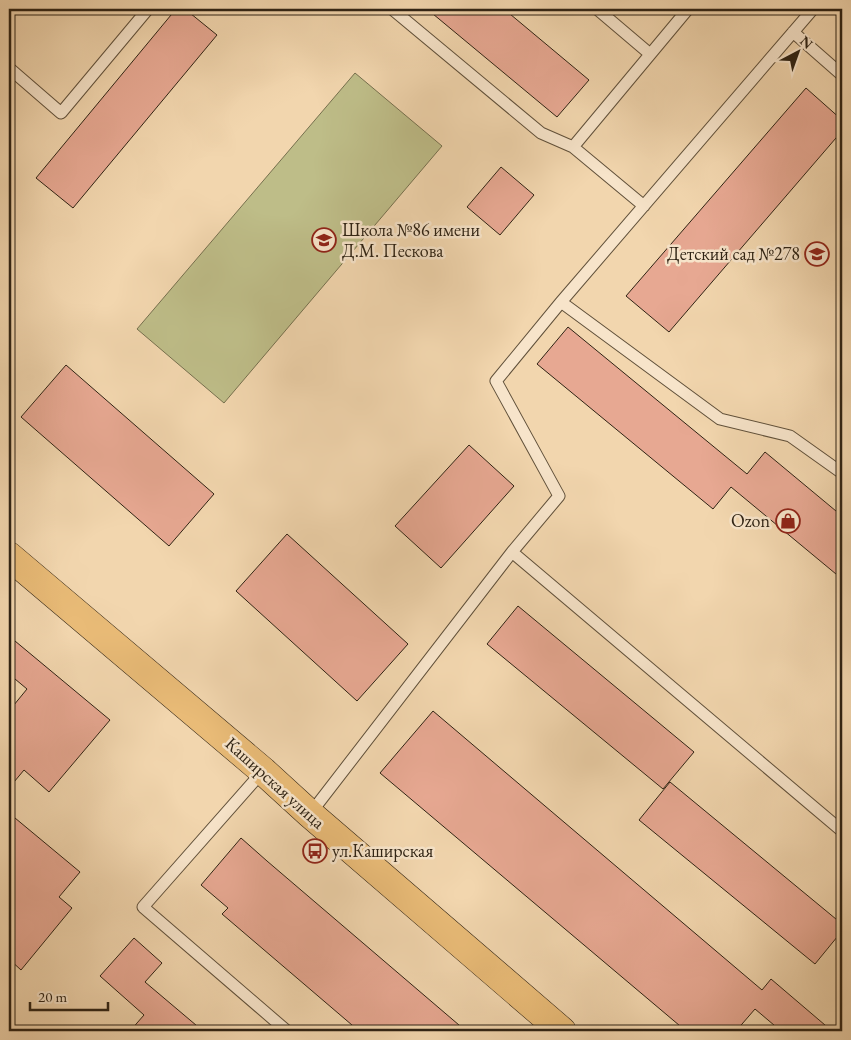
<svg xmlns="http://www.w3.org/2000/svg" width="851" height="1040" font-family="'EB Garamond',serif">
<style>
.green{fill:#bebd88;stroke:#76704e}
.building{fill:#e7a892;stroke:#2f2314}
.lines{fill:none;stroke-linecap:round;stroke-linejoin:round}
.service-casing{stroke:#60503a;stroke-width:13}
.primary-casing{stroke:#2f2314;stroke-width:29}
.service{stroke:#f7e4ca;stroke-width:11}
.primary{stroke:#e9bb77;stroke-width:28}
.labels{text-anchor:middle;stroke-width:5;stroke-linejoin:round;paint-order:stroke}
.poi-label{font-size:18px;fill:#2f2314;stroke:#f7e4ca;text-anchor:start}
.street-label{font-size:18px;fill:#2f2314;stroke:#f7e4ca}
</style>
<rect width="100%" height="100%" fill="#f2d6ae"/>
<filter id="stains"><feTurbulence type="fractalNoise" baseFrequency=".004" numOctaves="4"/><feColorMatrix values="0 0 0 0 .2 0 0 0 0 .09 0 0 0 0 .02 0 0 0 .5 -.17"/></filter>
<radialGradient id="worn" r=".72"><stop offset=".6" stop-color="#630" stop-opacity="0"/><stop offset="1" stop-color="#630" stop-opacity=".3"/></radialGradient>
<path class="green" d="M 355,73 L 442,146 L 224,403 L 137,329 Z"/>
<path class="building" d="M 176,9 L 185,9 L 217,35 L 73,208 L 36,178 Z
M 427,9 L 504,9 L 589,80 L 557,117 Z
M 806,88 L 842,120 L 842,131 L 669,332 L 626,296 Z
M 501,167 L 534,195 L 500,235 L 467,207 Z
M 568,327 L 747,474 L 765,452 L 842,516 L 842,579 L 731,487 L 713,509 L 537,364 Z
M 66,365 L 214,494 L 169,546 L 21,417 Z
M 469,445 L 514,486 L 441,568 L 395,526 Z
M 287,534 L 408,644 L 357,701 L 236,591 Z
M 518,606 L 694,752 L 663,789 L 487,644 Z
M 9,636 L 110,720 L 49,792 L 24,770 L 9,788 L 9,711 L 27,689 L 9,674 Z
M 433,711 L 762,990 L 771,979 L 832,1031 L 781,1031 L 755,1009 L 736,1031 L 686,1031 L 380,773 Z
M 670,782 L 842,924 L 842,931 L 815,964 L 639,820 Z
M 9,813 L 80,872 L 59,897 L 72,908 L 21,970 L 9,959 Z
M 241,838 L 267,861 L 466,1031 L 359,1031 L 222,914 L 228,908 L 201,885 Z
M 134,938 L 162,963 L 145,982 L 203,1031 L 130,1031 L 144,1015 L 100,976 Z"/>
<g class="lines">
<g class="service-casing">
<path id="service" d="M 392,9 L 541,133 L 573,147 L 644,206
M 597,9 L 650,54
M 793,32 L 842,75
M 9,68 L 61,113 L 148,9
M 573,147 L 688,9
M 561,302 L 720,419 L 790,436 L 842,473
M 512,552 L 842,831
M 263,771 L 143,907 L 287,1031
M 310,814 L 512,552 L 559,496 L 496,381 L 561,302 L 813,9"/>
</g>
<g class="primary-casing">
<path id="primary" d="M 9,556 L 263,771 L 310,814 L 562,1031"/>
</g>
<use href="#service" class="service"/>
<use href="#primary" class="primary"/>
</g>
<defs>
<g id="school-ring" transform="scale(1.25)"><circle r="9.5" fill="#f7e4ca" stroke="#8f2418" stroke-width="1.5"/><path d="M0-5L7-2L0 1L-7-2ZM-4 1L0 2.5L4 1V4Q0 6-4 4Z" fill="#8f2418"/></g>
<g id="shop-ring" transform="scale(1.25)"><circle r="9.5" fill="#f7e4ca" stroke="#8f2418" stroke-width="1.5"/><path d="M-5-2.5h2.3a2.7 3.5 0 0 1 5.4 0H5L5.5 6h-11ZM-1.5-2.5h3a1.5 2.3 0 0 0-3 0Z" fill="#8f2418"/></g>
<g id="bus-ring" transform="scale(1.25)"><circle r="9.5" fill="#f7e4ca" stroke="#8f2418" stroke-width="1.5"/><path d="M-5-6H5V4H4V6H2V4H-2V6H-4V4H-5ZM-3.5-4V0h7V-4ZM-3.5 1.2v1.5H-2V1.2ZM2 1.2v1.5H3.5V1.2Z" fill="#8f2418"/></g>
</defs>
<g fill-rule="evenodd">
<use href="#school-ring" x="324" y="240"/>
<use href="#school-ring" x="817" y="254"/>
<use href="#shop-ring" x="788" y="521"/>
<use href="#bus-ring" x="315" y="851"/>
</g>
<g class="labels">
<g class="poi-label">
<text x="342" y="236">Школа №86 имени<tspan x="342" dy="21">Д.М. Пескова</tspan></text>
<text x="800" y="260" text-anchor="end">Детский сад №278</text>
<text x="770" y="527" text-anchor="end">Ozon</text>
<text x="332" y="857">ул.Каширская</text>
</g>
<g class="street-label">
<text transform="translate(275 783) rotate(42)" y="6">Каширская улица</text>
</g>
</g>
<rect width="851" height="1040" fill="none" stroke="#f2d6ae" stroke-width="30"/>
<rect x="10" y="10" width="831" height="1020" fill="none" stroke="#2f2314" stroke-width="2.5"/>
<rect x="15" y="15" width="821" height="1010" fill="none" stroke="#2f2314"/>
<g transform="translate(798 52) rotate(41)" stroke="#f7e4ca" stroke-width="4" paint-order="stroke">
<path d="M0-4L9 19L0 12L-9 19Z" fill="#2f2314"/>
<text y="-8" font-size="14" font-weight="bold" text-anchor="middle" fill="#2f2314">N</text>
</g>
<path d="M30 1002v8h78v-8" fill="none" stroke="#2f2314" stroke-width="2.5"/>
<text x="38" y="1002" font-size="15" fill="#2f2314" stroke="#f7e4ca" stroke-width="4" paint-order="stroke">20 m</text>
<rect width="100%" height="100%" filter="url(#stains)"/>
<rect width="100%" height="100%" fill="url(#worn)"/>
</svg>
